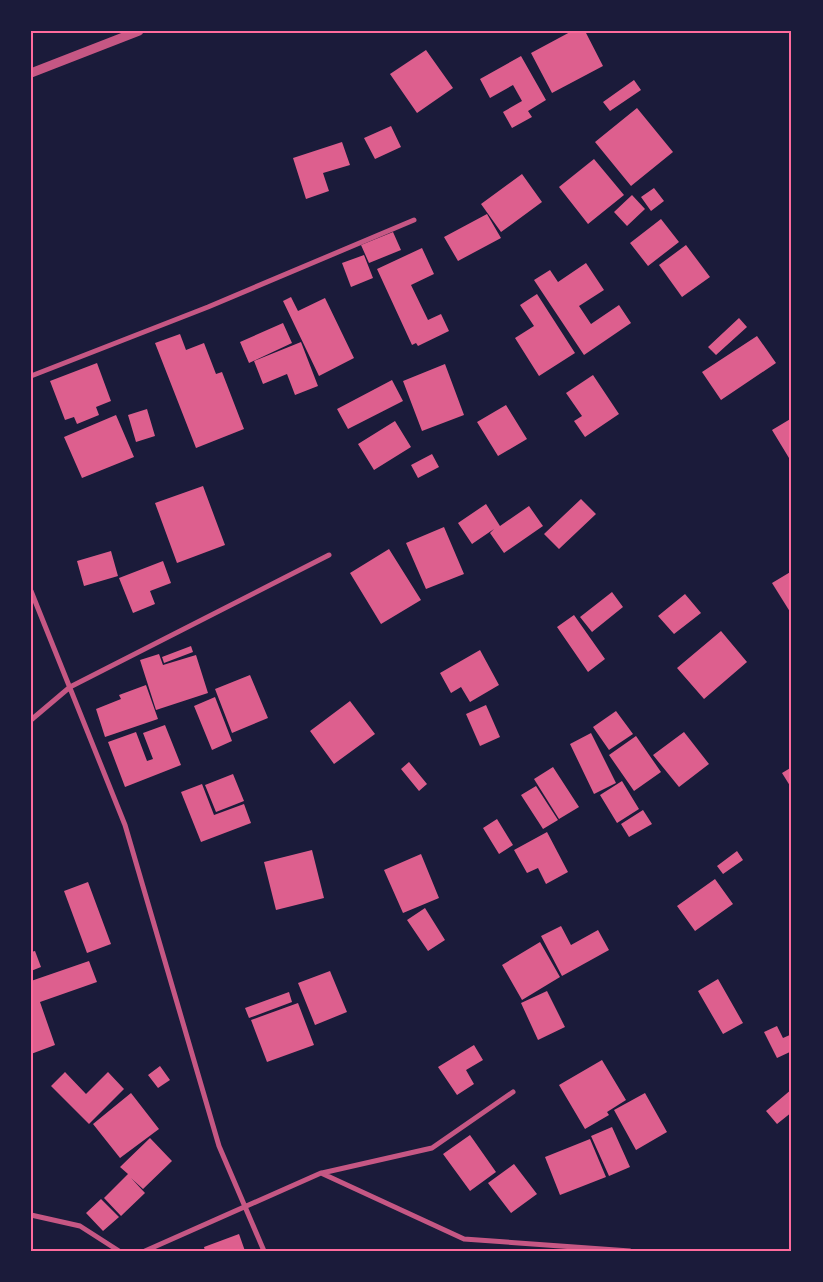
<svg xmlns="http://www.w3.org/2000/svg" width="823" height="1282" font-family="'Public Sans',sans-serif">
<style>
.building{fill:#dd5f8e}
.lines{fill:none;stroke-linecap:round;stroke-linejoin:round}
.minor{stroke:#c65784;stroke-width:5}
.tertiary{stroke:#c65784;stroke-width:9}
.neatline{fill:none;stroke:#ff6b9d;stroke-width:2}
</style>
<rect width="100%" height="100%" fill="#1b1b3a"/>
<path class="building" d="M 572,31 L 585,31 L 603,66 L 552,93 L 531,53 Z
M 426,50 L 453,88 L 417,113 L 390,74 Z
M 521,56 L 546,100 L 528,111 L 532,117 L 512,128 L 503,112 L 522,101 L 513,85 L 490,98 L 480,79 Z
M 634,80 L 641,90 L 610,111 L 603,102 Z
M 637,108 L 673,152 L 631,186 L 595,142 Z
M 391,126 L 401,147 L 375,159 L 364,138 Z
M 342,142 L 350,165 L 323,173 L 329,191 L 306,199 L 293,158 Z
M 594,159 L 624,195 L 588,224 L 559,187 Z
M 522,174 L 542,202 L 501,232 L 481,204 Z
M 654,188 L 664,201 L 651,211 L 641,197 Z
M 632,195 L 645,209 L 627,226 L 614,212 Z
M 487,214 L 501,238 L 458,261 L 444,237 Z
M 661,219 L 679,242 L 648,266 L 630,243 Z
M 393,232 L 401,250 L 369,263 L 361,245 Z
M 686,245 L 710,277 L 682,297 L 659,265 Z
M 422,248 L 434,274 L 411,285 L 428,320 L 441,314 L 449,331 L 418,346 L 416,343 L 412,345 L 377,269 Z
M 364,255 L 373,278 L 351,287 L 342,263 Z
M 586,263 L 604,290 L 579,306 L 591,324 L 619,305 L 631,323 L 584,355 L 534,280 L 550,270 L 558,282 Z
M 537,294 L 575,353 L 539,376 L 515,338 L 534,326 L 520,305 Z
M 291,297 L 298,311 L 325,298 L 354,358 L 319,376 L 283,301 Z
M 739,318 L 747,327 L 716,355 L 708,347 Z
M 283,323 L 292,343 L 249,363 L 240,342 Z
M 180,334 L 186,350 L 204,343 L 216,374 L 222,372 L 244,429 L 196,448 L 155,343 Z
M 757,336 L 776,363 L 721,400 L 702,372 Z
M 301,342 L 318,386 L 295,395 L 287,374 L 263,384 L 254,361 Z
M 97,363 L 111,401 L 96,407 L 99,415 L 77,424 L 74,417 L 65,420 L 50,381 Z
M 445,364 L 464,415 L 422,431 L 403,381 Z
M 593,375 L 619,414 L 585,437 L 574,421 L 582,416 L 566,393 Z
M 392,380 L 403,401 L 348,429 L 337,409 Z
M 506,405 L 527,439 L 498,456 L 477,422 Z
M 147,409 L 155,436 L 136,442 L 128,415 Z
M 116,415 L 134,457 L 82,478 L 64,437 Z
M 792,418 L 792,456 L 789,458 L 772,430 Z
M 395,421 L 411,447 L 374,470 L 358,444 Z
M 432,454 L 439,467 L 418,478 L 411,465 Z
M 203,486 L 225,545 L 177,563 L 155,503 Z
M 581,499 L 596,514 L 559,549 L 544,534 Z
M 486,504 L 500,526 L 529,506 L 543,526 L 504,553 L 490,533 L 494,529 L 472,544 L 458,523 Z
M 444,527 L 464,574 L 426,589 L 406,543 Z
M 389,549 L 421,600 L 381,624 L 350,573 Z
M 111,551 L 118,576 L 84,586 L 77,561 Z
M 163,561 L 171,583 L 150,591 L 155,604 L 133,613 L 119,578 Z
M 792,571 L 792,615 L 772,583 Z
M 612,592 L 623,607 L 592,632 L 580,617 Z
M 685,594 L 701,613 L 674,634 L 658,616 Z
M 574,615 L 605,659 L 588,672 L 557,627 Z
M 721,631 L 747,662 L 704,699 L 677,668 Z
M 191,646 L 193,652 L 164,663 L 162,657 Z
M 480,650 L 499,685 L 470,702 L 461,687 L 451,693 L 440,673 Z
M 159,654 L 163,665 L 196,655 L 208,693 L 156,710 L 140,660 Z
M 250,675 L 268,718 L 232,733 L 215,689 Z
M 146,685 L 158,719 L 105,737 L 96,709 L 121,699 L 119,695 Z
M 215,697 L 232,741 L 212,750 L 194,706 Z
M 350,701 L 375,734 L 334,764 L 310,731 Z
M 486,705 L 500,737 L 480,746 L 466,714 Z
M 616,711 L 633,734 L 609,750 L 593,727 Z
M 165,725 L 181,765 L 125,787 L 108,742 L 136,732 L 147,761 L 153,759 L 143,733 Z
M 684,732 L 709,764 L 679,787 L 653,755 Z
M 591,733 L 616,783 L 594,794 L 570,744 Z
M 636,736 L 661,772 L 634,791 L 609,755 Z
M 409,762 L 427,784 L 419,791 L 401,769 Z
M 553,767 L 579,807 L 559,819 L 534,779 Z
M 792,767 L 792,789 L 782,773 Z
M 233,774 L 244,801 L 216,812 L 205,785 Z
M 622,781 L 639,809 L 617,823 L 600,795 Z
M 202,784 L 214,815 L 244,804 L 251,823 L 201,842 L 181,792 Z
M 536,786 L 558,820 L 543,829 L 521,795 Z
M 643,810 L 652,824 L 629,837 L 621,824 Z
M 497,819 L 513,845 L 499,854 L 483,828 Z
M 547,832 L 568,872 L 546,884 L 538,868 L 527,873 L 514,850 Z
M 312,850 L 324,898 L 276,910 L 264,862 Z
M 737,851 L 743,860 L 723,874 L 717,866 Z
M 421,854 L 439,898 L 403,913 L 384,870 Z
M 715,879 L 733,904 L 695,931 L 677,906 Z
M 88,882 L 111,944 L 87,953 L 64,891 Z
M 425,908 L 445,940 L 428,951 L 407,920 Z
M 561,926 L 571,945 L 598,930 L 609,950 L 562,976 L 541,936 Z
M 540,942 L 560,977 L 522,1000 L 502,965 Z
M 35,951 L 41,967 L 31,971 L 31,952 Z
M 89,961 L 97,982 L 40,1002 L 55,1045 L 31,1054 L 31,981 Z
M 330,971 L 347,1012 L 315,1025 L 298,983 Z
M 718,979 L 743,1023 L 723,1034 L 698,991 Z
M 547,991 L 565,1027 L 538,1040 L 521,1003 Z
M 289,992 L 292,1002 L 249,1018 L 245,1008 Z
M 298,1003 L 314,1045 L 267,1062 L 251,1020 Z
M 777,1026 L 783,1038 L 792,1034 L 792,1051 L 777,1058 L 764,1032 Z
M 474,1045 L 483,1060 L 466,1070 L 474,1084 L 457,1095 L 438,1067 Z
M 602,1060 L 626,1100 L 607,1112 L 609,1115 L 585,1129 L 559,1085 Z
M 160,1066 L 170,1080 L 158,1088 L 148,1075 Z
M 65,1072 L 86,1094 L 108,1072 L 124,1089 L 89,1124 L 51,1086 Z
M 792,1089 L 792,1112 L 777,1124 L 766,1111 Z
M 131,1093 L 159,1129 L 120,1158 L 93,1124 Z
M 645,1093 L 667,1132 L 636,1150 L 614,1110 Z
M 612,1127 L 630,1167 L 609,1176 L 591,1136 Z
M 470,1135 L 496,1172 L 470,1191 L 443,1154 Z
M 150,1138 L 172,1161 L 143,1189 L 131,1178 L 145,1193 L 121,1216 L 104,1198 L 128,1174 L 120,1167 Z
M 590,1139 L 606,1177 L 560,1195 L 545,1157 Z
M 514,1164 L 537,1194 L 511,1213 L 488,1183 Z
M 101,1199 L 119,1217 L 103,1231 L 86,1213 Z
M 239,1234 L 245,1251 L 205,1251 L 204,1247 Z"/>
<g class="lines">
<path class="minor" d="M 31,376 L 208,307 L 414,220
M 31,591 L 125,825 L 219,1146 L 264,1251
M 31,720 L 70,687 L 329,555
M 322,1173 L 432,1148 L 513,1092
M 31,1215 L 80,1226 L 119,1251
M 145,1251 L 321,1173 L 464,1239 L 630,1251"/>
<path class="tertiary" d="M 31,73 L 139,31"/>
</g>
<rect width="823" height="1282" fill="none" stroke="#1b1b3a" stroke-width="65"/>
<rect x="32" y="32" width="758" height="1218" class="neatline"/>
</svg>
